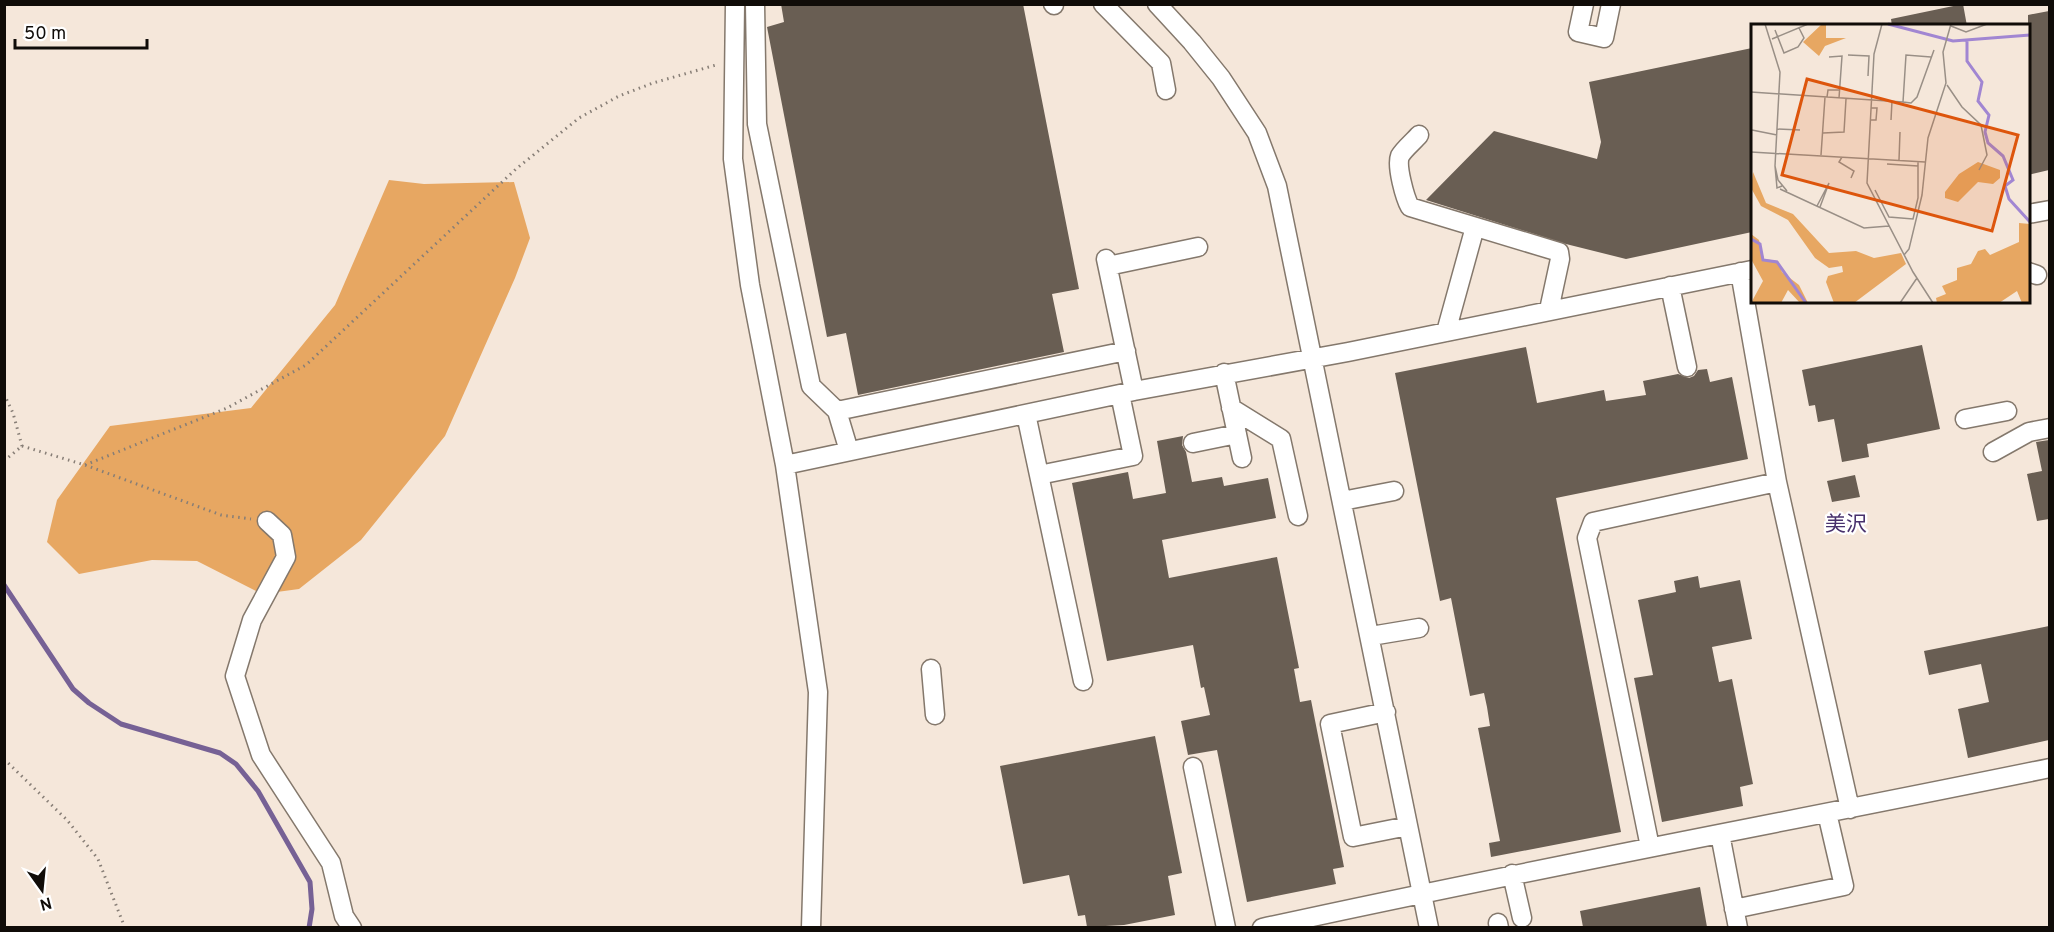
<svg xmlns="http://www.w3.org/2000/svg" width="2054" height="932" font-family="Overpass,'Noto Sans JP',sans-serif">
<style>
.forest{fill:#e7a762}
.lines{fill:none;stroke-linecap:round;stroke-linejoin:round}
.stream{stroke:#766195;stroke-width:5}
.building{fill:#695e53}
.minor-casing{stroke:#84786c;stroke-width:21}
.path{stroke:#877e76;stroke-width:3;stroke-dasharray:1.5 4.5;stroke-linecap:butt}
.minor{stroke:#fff;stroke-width:18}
.labels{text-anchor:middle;stroke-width:4.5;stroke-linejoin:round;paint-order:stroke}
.quarter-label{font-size:21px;fill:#48316c;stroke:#fff}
.inset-river{fill:none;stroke:#a186d2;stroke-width:3}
.inset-road{fill:none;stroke:#998f86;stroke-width:1.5}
.view{fill:#dd550c;fill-opacity:0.15;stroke:#dd550c;stroke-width:3}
.inset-edge{fill:none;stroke:#100c08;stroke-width:3}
</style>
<rect width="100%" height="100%" fill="#f5e7da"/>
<path class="forest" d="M 389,180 L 424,184 L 514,182 L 530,238 L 515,278 L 445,436 L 361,540 L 299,589 L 262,594 L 197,561 L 152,560 L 79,574 L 47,542 L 57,500 L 110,426 L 251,408 L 335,305 Z"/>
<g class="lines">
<path class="stream" d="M 4,585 L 73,689 L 89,703 L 121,724 L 220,753 L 236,764 L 258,791 L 310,882 L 312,909 L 309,928"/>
</g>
<path class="building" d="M 781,4 L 1023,4 L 1079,289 L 1052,294 L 1064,352 L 858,395 L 846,333 L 827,337 L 767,27 L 784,22 Z
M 1963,4 L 1967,26 L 1892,26 L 1891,19 Z
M 2049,11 L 2049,170 L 2028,175 L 2028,15 Z
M 1752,48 L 1752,232 L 1626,259 L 1566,244 L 1426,200 L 1494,131 L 1597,159 L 1601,142 L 1589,82 Z
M 1922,345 L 1940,429 L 1867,444 L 1869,457 L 1842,462 L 1834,419 L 1818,422 L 1815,405 L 1809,406 L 1802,370 Z
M 1526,347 L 1537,403 L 1604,390 L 1606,401 L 1646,395 L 1643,381 L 1678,374 L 1689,378 L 1694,376 L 1698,370 L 1707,369 L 1710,382 L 1732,377 L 1748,459 L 1556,498 L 1621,832 L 1491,857 L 1489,843 L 1500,841 L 1478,728 L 1490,726 L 1487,707 L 1484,693 L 1470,696 L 1451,598 L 1440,601 L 1395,373 Z
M 1183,436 L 1182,445 L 1186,452 L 1192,482 L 1222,477 L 1224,486 L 1268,478 L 1276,518 L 1162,540 L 1169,578 L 1277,557 L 1299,668 L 1294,669 L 1300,702 L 1311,700 L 1344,867 L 1333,869 L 1336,884 L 1247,902 L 1217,750 L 1188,755 L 1181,721 L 1210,715 L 1204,687 L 1201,688 L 1193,645 L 1107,661 L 1072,483 L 1128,472 L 1133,499 L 1166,493 L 1157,441 Z
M 2049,440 L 2049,519 L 2037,521 L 2027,474 L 2042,471 L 2036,442 Z
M 1855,475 L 1860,497 L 1832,502 L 1827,481 Z
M 1698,576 L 1700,588 L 1740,580 L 1752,639 L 1712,647 L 1719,682 L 1732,679 L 1753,784 L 1740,787 L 1743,806 L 1662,822 L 1634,678 L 1653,675 L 1638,600 L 1676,592 L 1674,581 Z
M 2049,626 L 2049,740 L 1968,758 L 1958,709 L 1989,702 L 1981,664 L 1929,675 L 1924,651 Z
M 1155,736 L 1182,873 L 1168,876 L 1175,915 L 1124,925 L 1087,927 L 1085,915 L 1078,916 L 1069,875 L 1023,884 L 1000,766 Z
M 1700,887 L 1707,927 L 1583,927 L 1580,911 Z"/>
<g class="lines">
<g class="minor-casing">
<path id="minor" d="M 735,4 L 733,159 L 750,285 L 785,465 L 818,692 L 811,928
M 755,4 L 757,124 L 811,386 L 837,411 L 849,451
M 1053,4 L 1054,5
M 1103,4 L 1161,63 L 1166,90
M 1157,4 L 1192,42 L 1221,78 L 1257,133 L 1277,186 L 1429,928
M 1584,4 L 1578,32 L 1604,38 L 1611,4
M 1419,135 C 1414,141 1404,149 1400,156 C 1396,166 1405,198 1410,207 L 1559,252 L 1560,259 L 1549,310
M 2028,214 L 2050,210
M 1106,259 L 1134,391
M 1108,266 L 1198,247
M 1740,272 L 1777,482 L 1850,809
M 2028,272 L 2037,275
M 1670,286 L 1687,367
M 1446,332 L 1475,227
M 1224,373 L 1242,458
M 1231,408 L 1281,439 L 1298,516
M 837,411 L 1126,351
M 1026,414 L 1083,681
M 1965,419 L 2007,411
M 1193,443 L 1237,434
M 1993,452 L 2029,432 L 2050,428
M 785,465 L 1134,391 L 1348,352 L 1752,270
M 1039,475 L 1133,456 L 1120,394
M 1342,501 L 1394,491
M 267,521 L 282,535 L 286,557 L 252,620 L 235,676 L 261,755 L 331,863 L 344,916 L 352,928
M 1371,636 L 1419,628
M 931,669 L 935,715
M 1386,712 L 1330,724 L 1353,837 L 1408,826
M 1193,767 L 1226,928
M 1720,834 L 1738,928
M 1650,847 L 1587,538 L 1593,522 L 1777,482
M 1512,874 L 1522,918
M 1734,909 L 1844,886 L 1827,813
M 1498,923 L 1499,928
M 1262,928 C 1524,870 1787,822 2050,768"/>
</g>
<path class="path" d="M 4,394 L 13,413 L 22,446
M 22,446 L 85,465 L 221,515 L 251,519
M 4,461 L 22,446
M 85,465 L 227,408 L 306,365 L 516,169 L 579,118 L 619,96 L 653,83 L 716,65
M 4,759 L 67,820 L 98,859 L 125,928"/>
<use href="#minor" class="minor"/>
</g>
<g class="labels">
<g class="quarter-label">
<text x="1846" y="531">美沢</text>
</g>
</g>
<g transform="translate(1751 24)">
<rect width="279" height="279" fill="#f5e7da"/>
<path d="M 71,0 L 75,0 L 75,14 L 95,14 L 74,22 L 68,32 L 52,18 ZM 227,138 L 249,146 L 249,154 L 242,160 L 227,158 L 207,178 L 194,174 L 194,168 L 208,150 ZM 2,148 L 15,179 L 42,190 L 78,229 L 105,227 L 123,234 L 150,229 L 155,240 L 103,279 L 83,279 L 75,258 L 77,252 L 92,248 L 91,242 L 78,244 L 64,234 L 37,196 L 10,182 L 0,164 ZM 268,199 L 279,200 L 279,279 L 271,279 L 266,267 L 248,279 L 186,279 L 185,274 L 195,270 L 191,262 L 206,256 L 206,244 L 220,240 L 227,227 L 234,225 L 239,231 L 268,218 ZM 0,210 L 8,216 L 13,235 L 27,237 L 31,248 L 48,261 L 57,279 L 49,279 L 37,266 L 30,279 L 0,279 L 12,257 L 0,235 Z" fill="#e7a762"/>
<path class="inset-river" d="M 137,0 L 202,17 L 279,11M 216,17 L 216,37 L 231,58 L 227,77 L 238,91 L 234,108 L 237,119 L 252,132 L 262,156 L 254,162 L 258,175 L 279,198M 0,215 L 9,220 L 12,236 L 26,238 L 55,279"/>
<path class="inset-road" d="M 14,0 L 29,48 L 24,142M 131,0 L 123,30 L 116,159 L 162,248 L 182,279M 200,2 L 215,8 L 236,0M 24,6 L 33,29 L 47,23 L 53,14 L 48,4M 21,15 L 57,0M 97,31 L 118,32 L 117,52M 78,33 L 91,32 L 88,74M 180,33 L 155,31 L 152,78 L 160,79 L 166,73 L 183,26M 196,61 L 211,83 L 230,101 L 236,131 L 228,146M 0,68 L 152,78M 76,73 L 77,66 L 88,66M 119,96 L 125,96 L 126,84 L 120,84M 140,96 L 141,77M 26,105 L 49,106M 1,106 L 26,111M 72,109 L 93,108 L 95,75M 0,128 L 174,138M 70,131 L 74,73M 91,133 L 88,138 L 103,147 L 100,154M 148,136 L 149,108M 136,140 L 167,142M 31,162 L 26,164 L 24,142 L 27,156 L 36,167M 29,165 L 113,204 L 138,202M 124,166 L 138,193 L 162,195 L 167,174 L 167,137M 66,182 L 78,159 L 69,183M 153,231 L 158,225 L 171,171 L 177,114 L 195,59 L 192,28 L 200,0M 149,279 L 166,254"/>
<path class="view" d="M 56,55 L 267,111 L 241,207 L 31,151 Z"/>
<rect width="279" height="279" class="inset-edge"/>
</g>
<rect width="2054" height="932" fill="none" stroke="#100c08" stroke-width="12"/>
<g transform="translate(42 890) rotate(165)" stroke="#ffffff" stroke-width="4.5" paint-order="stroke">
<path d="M0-4.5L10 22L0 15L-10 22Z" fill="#100c08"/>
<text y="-9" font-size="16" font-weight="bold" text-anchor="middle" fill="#100c08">N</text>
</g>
<path d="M15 39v9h132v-9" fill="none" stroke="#100c08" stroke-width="3"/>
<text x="24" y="39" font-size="18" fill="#100c08" stroke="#ffffff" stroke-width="4.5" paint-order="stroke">50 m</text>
</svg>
